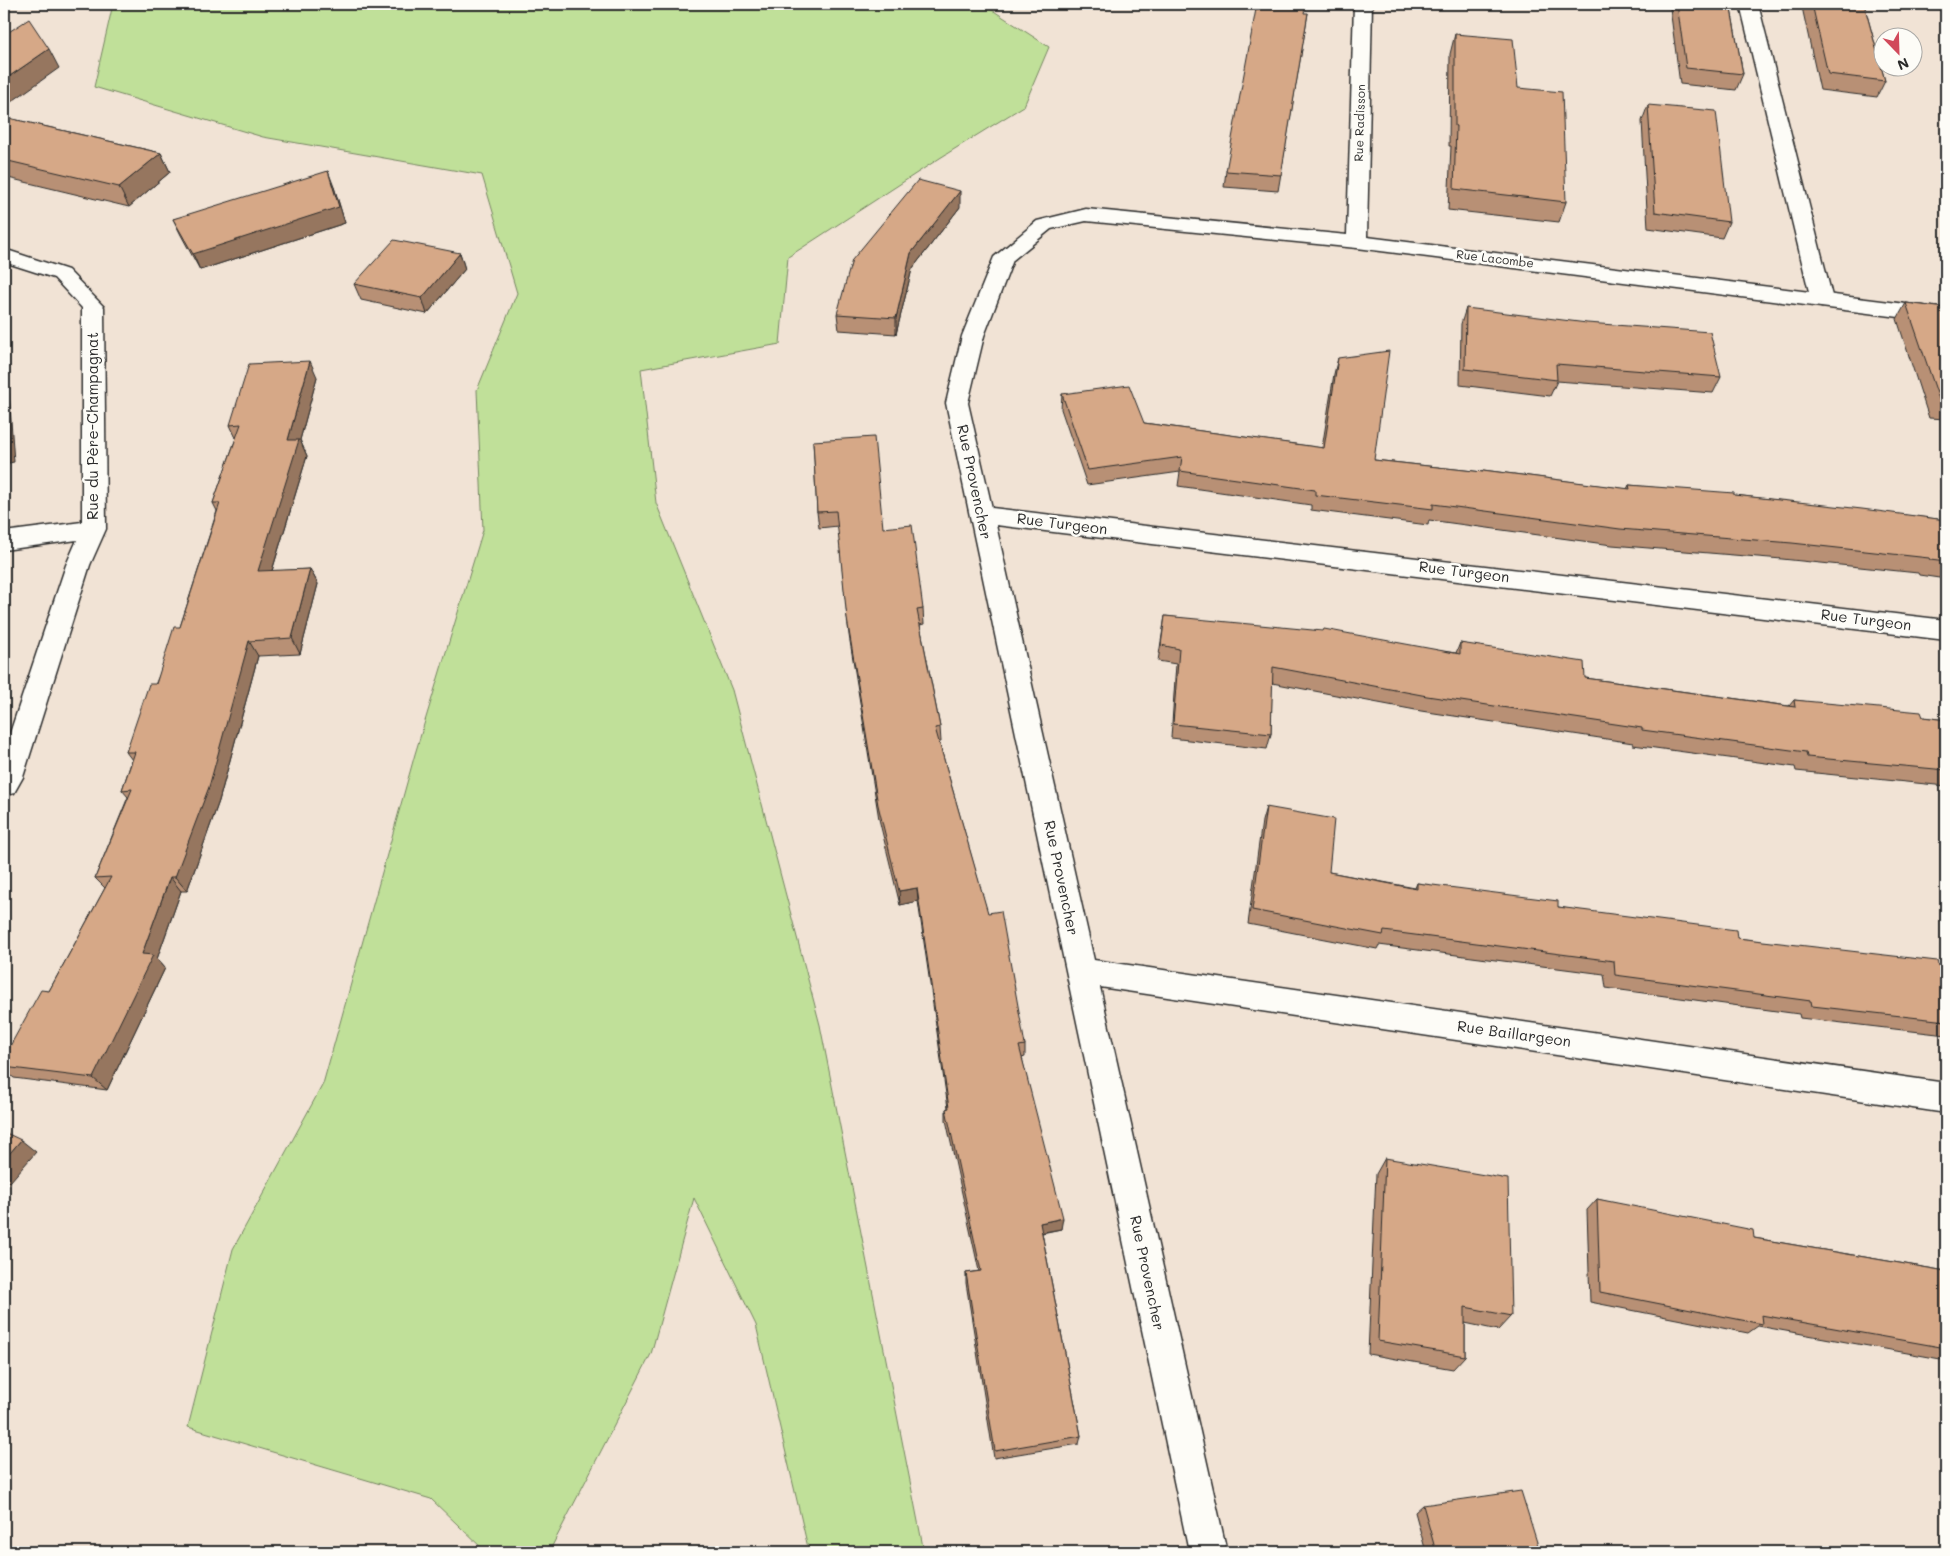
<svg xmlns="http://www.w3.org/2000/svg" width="1950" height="1556" font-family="Mali,sans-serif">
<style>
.green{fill:#c0e099;stroke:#768662}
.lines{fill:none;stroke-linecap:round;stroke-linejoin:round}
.lane-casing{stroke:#2b2b2b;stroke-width:3}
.street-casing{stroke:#2b2b2b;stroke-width:3}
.lane{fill:#fdfcf7;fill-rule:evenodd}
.street{fill:#fdfcf7;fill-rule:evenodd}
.wall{fill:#b89074;stroke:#2b2b2b}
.shaded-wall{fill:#96765e;stroke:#2b2b2b}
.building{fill:#d6a887;stroke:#2b2b2b}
.labels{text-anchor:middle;stroke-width:5;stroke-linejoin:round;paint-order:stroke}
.far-street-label{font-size:12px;fill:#2b2b2b;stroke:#fdfcf7}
.street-label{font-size:15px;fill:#2b2b2b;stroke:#fdfcf7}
</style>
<rect width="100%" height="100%" fill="#f1e3d5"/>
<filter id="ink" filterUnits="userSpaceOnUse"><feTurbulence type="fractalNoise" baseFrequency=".02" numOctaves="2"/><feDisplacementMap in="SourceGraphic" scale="10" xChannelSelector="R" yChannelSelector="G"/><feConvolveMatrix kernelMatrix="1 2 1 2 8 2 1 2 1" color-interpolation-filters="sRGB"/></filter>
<g filter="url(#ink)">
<path class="green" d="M 113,4 L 983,4 L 1049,47 L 1024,106 L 940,158 L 788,257 L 780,344 L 641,369 L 656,503 L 732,690 L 820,1025 L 924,1552 L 809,1552 L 756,1325 L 694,1198 L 651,1354 L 549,1552 L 486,1552 L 431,1499 L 188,1427 L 233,1249 L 323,1084 L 415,754 L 483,530 L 477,390 L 517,293 L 482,175 L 263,137 L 94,87 Z"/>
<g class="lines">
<g class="lane-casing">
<path id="lane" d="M 1740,4 L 1758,4 L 1833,300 L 1829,305 L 1822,307 L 1815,305 L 1811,300 Z"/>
</g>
<g class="street-casing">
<path id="street" d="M 1354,4 L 1372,4 L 1367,237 L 1946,309 L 1946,323 L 1357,248 L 1086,221 L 1051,229 L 1013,260 L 984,336 L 968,403 L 992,508 L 1946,620 L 1946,640 L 996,525 L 1094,960 L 1946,1083 L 1946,1113 L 1100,987 L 1227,1552 L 1189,1552 L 946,403 L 962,336 L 994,257 L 1037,221 L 1086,209 L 1347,235 Z
M 4,249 L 68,270 L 104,307 L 106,529 L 90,565 L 23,777 L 14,793 L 4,796 L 4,751 L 66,565 L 77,540 L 4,550 L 4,532 L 82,522 L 82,308 L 54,278 L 4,262 Z"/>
</g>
<use href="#lane" class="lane"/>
<use href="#street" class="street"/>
</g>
<path class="wall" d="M 1660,4 L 1730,4 L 1743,74 L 1736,90 L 1680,84 L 1670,8 L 1661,7 Z
M 1804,4 L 1864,4 L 1885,81 L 1877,97 L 1820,90 L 1802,7 Z
M 1308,13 L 1278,191 L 1224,187 L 1226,171 Z
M 1455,34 L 1518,88 L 1566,202 L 1559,222 L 1448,210 L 1451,146 L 1449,146 L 1450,54 Z
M 1648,105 L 1729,222 L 1722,238 L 1648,228 L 1642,121 Z
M 4,117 L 161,153 L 170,172 L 129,207 L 4,177 Z
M 334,187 L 345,223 L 200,270 L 181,235 L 173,219 Z
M 960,207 L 912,269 L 896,334 L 839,330 L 837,314 Z
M 460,253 L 465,269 L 427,314 L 361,300 L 354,284 Z
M 1906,303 L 1946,308 L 1946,419 L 1929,418 L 1897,319 Z
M 1466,308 L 1721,377 L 1713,393 L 1557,381 L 1550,396 L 1460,385 L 1461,324 Z
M 1338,358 L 1374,460 L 1482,472 L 1483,470 L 1627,489 L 1629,485 L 1734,495 L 1946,520 L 1946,579 L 1919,575 L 1918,573 L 1782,559 L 1612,545 L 1429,520 L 1428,525 L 1311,510 L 1311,505 L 1178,486 L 1180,472 L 1087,485 L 1061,409 L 1062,394 L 1144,423 L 1322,448 L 1334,374 Z
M 317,377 L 300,440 L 307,456 L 272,571 L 310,569 L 318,584 L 300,654 L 258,656 L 219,801 L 187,891 L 181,891 L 157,959 L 165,968 L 107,1090 L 14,1078 L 4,1070 L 4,1057 L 49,991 L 105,888 L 95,878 L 128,797 L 122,790 L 132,760 L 126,752 L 180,627 L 217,511 L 213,503 L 236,438 L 230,425 Z
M 813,441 L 883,528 L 923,609 L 924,624 L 920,625 L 940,727 L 941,742 L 939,742 L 1025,1045 L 1025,1057 L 1022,1058 L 1061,1229 L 1042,1233 L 1081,1436 L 1079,1444 L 994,1458 L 966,1283 L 966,1273 L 979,1271 L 946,1120 L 946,1109 L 948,1108 L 918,901 L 900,905 L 879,819 L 849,635 L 838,526 L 819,528 L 817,512 Z
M 1165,616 L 1456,653 L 1460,643 L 1585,678 L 1789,706 L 1794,700 L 1946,720 L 1946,786 L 1796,771 L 1795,767 L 1633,745 L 1633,743 L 1421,711 L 1272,683 L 1271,734 L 1267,749 L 1171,738 L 1176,664 L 1158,661 Z
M 1266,807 L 1329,872 L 1415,888 L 1417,883 L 1558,907 L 1737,938 L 1946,966 L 1946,1035 L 1800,1018 L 1799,1014 L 1606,988 L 1604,974 L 1379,945 L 1377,949 L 1248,924 L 1262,821 Z
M 1385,1158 L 1511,1316 L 1498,1330 L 1465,1323 L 1465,1356 L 1453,1369 L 1368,1354 L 1376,1174 Z
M 1597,1199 L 1754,1238 L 1946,1271 L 1946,1360 L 1758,1326 L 1748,1333 L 1590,1302 L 1587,1210 Z
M 1423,1505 L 1540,1552 L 1426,1552 L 1415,1512 Z"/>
<path class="shaded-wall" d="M 49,49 L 59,68 L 4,107 L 4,80 Z
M 161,153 L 170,172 L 129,207 L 119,187 Z
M 328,171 L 334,187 L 345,223 L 200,270 L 193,254 Z
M 960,191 L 960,207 L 912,269 L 896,334 L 896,318 L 911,253 Z
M 460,253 L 465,269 L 427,314 L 422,298 Z
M 310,361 L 317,377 L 300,440 L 307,456 L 267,587 L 258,571 L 288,440 Z
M 4,386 L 9,393 L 14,462 L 4,464 Z
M 310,569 L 318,584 L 300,654 L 292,638 Z
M 249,641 L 258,656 L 219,801 L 187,891 L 175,877 Z
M 170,877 L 181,891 L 157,959 L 165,968 L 107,1090 L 93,1078 L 142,954 Z
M 917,888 L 918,901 L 900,905 L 899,891 Z
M 21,1140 L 36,1152 L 4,1189 L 4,1160 Z
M 1063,1218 L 1061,1229 L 1039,1233 L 1040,1223 Z"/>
<path class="building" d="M 1259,4 L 1306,4 L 1304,13 L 1308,13 L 1281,175 L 1226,171 L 1256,9 L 1259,9 Z
M 1677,4 L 1730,4 L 1743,74 L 1686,68 Z
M 1812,4 L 1864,4 L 1885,81 L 1828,74 Z
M 29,19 L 49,49 L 4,80 L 4,35 Z
M 1455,34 L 1513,39 L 1518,88 L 1562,92 L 1566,202 L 1454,189 L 1456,126 L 1455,126 Z
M 1648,105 L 1716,111 L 1729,222 L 1655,212 Z
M 4,117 L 161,153 L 119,187 L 4,160 Z
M 328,171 L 339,207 L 193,254 L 173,219 Z
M 918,180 L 960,191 L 911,253 L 896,318 L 837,314 L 852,260 Z
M 394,240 L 460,253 L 422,298 L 354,284 Z
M 1906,303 L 1946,308 L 1946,402 L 1940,402 Z
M 1466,308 L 1587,323 L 1710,332 L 1721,377 L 1556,364 L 1557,380 L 1465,369 Z
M 1389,351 L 1374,460 L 1483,472 L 1483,470 L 1630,489 L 1629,485 L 1734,493 L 1734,495 L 1862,509 L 1946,520 L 1946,562 L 1930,560 L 1929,558 L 1792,543 L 1620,529 L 1433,504 L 1433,509 L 1315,495 L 1315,490 L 1180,471 L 1182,457 L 1088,470 L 1062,394 L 1129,385 L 1144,423 L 1324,448 L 1338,358 Z
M 310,361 L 288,440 L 299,440 L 258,571 L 310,569 L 292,638 L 249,641 L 209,787 L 175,877 L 170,877 L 142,954 L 153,955 L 93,1078 L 4,1067 L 4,1057 L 41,990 L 49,991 L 111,877 L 95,878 L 132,789 L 122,790 L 135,752 L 126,752 L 149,684 L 156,684 L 174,627 L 180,627 L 220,503 L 213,503 L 241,424 L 230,425 L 249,364 Z
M 874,437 L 883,528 L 912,525 L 923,609 L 917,610 L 940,727 L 935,728 L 988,913 L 1001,911 L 1025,1045 L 1019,1046 L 1063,1218 L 1040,1223 L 1081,1436 L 995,1451 L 966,1273 L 981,1271 L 946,1109 L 949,1108 L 917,888 L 899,891 L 878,805 L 847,619 L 836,511 L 817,512 L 813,441 Z
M 1165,616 L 1323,631 L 1324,629 L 1460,654 L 1460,643 L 1584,662 L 1585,678 L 1795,707 L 1794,700 L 1921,712 L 1923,717 L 1946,720 L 1946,770 L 1807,757 L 1806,752 L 1642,730 L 1642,728 L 1427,696 L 1273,667 L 1271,734 L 1173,724 L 1179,649 L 1161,645 Z
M 1266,807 L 1334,819 L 1329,872 L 1417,889 L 1417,883 L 1558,901 L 1558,907 L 1736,930 L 1737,938 L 1937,961 L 1938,965 L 1946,966 L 1946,1021 L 1812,1006 L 1811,1001 L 1615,975 L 1614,961 L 1384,931 L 1383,935 L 1252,910 Z
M 4,1132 L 21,1140 L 4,1160 Z
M 1385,1158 L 1508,1179 L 1511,1316 L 1465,1307 L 1465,1356 L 1378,1341 Z
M 1597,1199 L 1753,1230 L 1754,1238 L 1946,1271 L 1946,1348 L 1761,1315 L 1762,1324 L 1600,1292 Z
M 1521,1491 L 1540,1552 L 1436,1552 L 1423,1505 Z"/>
</g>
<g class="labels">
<g class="far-street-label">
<text transform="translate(1360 123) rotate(-88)" y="4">Rue Radisson</text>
<text transform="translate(1495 259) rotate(7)" y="4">Rue Lacombe</text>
</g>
<g class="street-label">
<text transform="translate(93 426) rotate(-90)" y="5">Rue du Père-Champagnat</text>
<text transform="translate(974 482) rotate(78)" y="5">Rue Provencher</text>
<text transform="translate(1062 524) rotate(7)" y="5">Rue Turgeon</text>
<text transform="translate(1464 572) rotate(7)" y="5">Rue Turgeon</text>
<text transform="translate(1866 620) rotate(7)" y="5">Rue Turgeon</text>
<text transform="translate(1061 878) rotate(78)" y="5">Rue Provencher</text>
<text transform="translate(1514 1034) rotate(8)" y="5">Rue Baillargeon</text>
<text transform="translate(1147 1273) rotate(78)" y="5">Rue Provencher</text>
</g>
</g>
<rect width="1950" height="1556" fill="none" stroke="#fdfcf7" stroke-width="20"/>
<rect x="10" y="10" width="1930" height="1536" fill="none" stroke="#2b2b2b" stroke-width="2" filter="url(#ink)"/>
<g transform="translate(1898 52) rotate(157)"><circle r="24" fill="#fdfcf7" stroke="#a9a8a5"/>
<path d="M0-4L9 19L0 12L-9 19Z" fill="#d1495b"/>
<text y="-8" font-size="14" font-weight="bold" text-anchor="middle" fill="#2b2b2b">N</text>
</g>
</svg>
